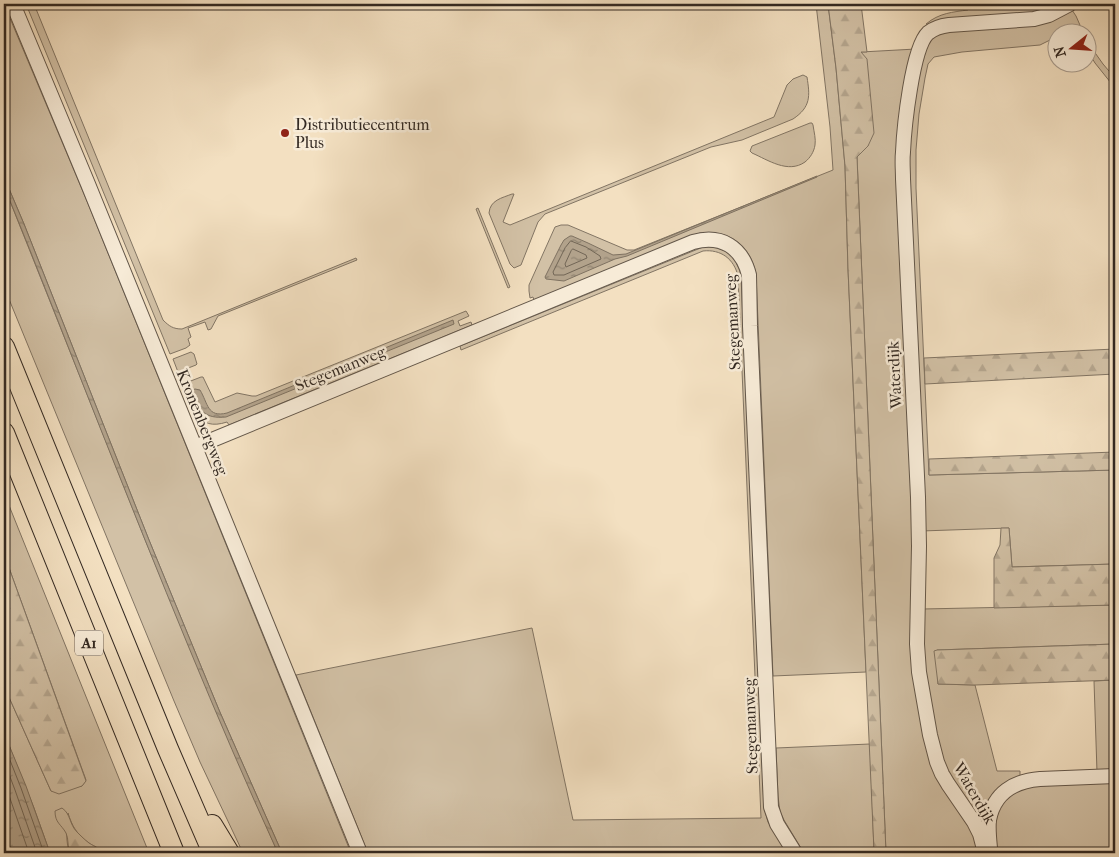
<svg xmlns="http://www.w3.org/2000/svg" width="1119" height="857" font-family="'IM FELL French Canon',serif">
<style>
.grass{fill:#d2c1a6;stroke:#827564}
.forest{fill:url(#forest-firs);stroke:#827564}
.water{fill:url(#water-ripples);stroke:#7f7261}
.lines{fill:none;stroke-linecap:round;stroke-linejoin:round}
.shore{stroke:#726656;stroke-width:1}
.minor-casing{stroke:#63574a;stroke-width:16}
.highway-casing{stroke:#332922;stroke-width:22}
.minor{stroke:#f7ebd7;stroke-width:14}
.highway{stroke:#f3e0c1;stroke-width:20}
.poi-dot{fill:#8f2418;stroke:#f7ebd7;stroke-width:2}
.labels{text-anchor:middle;stroke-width:5;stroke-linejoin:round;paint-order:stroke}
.shield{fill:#f7ebd7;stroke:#6e6358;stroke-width:1}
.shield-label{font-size:15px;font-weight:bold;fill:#332922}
.poi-label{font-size:16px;fill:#332922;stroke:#f7ebd7;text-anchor:start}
.street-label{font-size:16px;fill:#332922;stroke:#f7ebd7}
</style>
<defs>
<pattern id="forest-firs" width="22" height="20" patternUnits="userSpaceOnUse" patternTransform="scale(1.25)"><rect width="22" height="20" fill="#d2c1a6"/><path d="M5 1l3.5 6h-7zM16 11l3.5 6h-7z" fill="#b5a68f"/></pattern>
<pattern id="water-ripples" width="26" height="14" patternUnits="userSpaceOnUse" patternTransform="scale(1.25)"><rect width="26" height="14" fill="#b2a28b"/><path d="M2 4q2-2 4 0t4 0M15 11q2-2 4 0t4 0" fill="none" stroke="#918471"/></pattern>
</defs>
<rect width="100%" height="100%" fill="#f3e0c1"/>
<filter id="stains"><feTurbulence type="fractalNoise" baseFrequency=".004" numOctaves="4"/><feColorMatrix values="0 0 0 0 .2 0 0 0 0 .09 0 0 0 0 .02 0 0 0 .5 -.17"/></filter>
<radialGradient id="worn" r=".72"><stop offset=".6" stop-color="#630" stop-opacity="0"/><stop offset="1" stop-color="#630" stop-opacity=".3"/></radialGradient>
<path class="grass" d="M 4,4 L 89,206 L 351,853 L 282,853 L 219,710 L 149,540 L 24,224 L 4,177 Z
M 26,4 L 34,4 L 163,320 C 169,326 173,329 182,329 L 356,258 L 357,260 L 218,316 L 211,329 L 208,330 L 205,322 L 188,328 L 191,337 L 188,339 L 190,345 L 186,348 L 170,354 Z
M 816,4 L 828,4 L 836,68 L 845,166 L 848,269 L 866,672 L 773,676 L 756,274 C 750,245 730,230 700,233 L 534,300 L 533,297 L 530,298 L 529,291 L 529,285 L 555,227 L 561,225 L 568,225 L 627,250 L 634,250 L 833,170 L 830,127 Z
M 968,4 L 1065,4 L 1055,10 L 934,25 L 926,24 C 939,13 953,12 968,10 Z
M 1072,10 L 1076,16 L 1083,32 L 1076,32 L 1072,27 L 1064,32 L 1056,32 L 1056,37 L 1040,45 L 962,52 L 934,57 L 928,64 L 925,78 L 919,114 L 916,150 L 916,188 L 929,475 L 1115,470 L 1115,564 L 1012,567 L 1009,528 L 921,531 L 905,177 L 920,54 L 934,33 Z
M 1086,40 L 1103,64 L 1115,78 L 1115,88 L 1095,63 L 1087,50 Z
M 916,49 L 904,116 L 925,724 L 971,821 L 981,853 L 886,853 L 857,157 L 868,146 L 861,52 Z
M 803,75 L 807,77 C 810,96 811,107 793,119 L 742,140 L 711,147 L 545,214 L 538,222 L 521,265 L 514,268 L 510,264 L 489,213 C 490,200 502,198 512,194 L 514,194 L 503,222 L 510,225 L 774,117 L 787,85 L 793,79 Z
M 810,123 L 812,123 L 813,125 C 814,132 816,139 815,145 C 814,152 810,158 805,162 C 788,174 768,160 752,153 L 750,151 L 752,146 Z
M 4,186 L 146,542 L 216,711 L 278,853 L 243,853 L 200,762 L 174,701 L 4,287 Z
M 478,208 L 510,287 L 508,288 L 476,209 Z
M 703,247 C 723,245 737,256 741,276 L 764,807 L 768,822 L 787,853 L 368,853 L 296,675 L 532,628 L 573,820 L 761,818 L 738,276 C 734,259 721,249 703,251 L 461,350 L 460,346 Z
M 466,311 L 469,316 L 458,321 L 460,326 L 471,322 L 472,325 L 229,425 L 227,422 C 197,432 192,407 183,384 L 201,377 L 203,377 L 215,402 L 237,393 L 252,396 L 256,396 Z
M 191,352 L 194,354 L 197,364 L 196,365 L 178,372 L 173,359 Z
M 4,493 L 149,853 L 101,853 C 99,847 94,847 89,843 C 77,835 72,826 68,813 C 67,826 65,842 70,853 L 50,853 L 34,808 L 4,733 L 4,686 L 51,791 L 82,786 L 86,780 L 4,554 Z
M 1115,605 L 1115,644 L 937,650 L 938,684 L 975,685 L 997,771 L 1020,771 L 1020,776 L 1006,783 L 982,825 L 944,772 L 924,686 L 922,609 Z
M 1115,680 L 1115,771 L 1097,772 L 1094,681 Z
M 870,744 L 874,851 L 876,853 L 804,853 L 784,820 L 780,812 L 778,796 L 776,748 Z
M 1115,781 L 1115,853 L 998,853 L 995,848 L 994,829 L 997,812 L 1006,797 L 1023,787 Z"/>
<path class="forest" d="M 828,4 L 861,4 L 867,52 L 861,52 L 867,59 L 874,133 L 868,146 L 857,157 L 886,853 L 876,853 L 874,851 L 848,269 L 845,166 L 836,68 Z
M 1115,349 L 1115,374 L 925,384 L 924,358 Z
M 1115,452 L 1115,470 L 929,475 L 929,459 Z
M 1001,528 L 1009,528 L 1012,567 L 1115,564 L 1115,605 L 994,608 L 994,558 L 1000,545 Z
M 4,554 L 86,781 L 82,786 L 59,794 L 51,791 L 4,686 Z
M 1115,644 L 1115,680 L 975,685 L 938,684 L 934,651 L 937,650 Z
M 62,808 C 71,814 69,824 77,832 C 81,836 85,840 89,843 C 95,847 99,847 101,853 L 70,853 C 67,847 69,839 66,833 C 61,824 55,823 55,811 Z"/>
<path class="water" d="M 817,176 L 817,177 L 627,256 L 615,259 L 564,281 L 546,279 L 545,277 L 561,245 L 564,240 L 570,236 L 572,236 L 588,243 L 613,255 L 626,254 Z
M 4,177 L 24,224 L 149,540 L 219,710 L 282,853 L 278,853 C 215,716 159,575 103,435 C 70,352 38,269 4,186 Z
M 453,320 L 454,324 L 226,417 C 205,419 199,411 192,392 L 192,390 L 195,389 L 200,390 C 208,403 207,418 227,413 Z
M 4,733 L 26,786 L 50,853 L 4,852 Z"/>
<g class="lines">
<path class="shore" d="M 571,241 L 586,247 L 600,256 L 601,259 L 564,275 L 554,275 L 553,272 L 565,248 Z
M 573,249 L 586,255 L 587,258 L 566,267 L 565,264 L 571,251 Z
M 4,745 L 21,788 L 44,853
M 4,761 L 15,790 L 37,853
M 4,781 L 29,853"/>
<g class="minor-casing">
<path id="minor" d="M 13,4 L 88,184 L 360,853
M 195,447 L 693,242 C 721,234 742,247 749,275 L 750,326 L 771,807 L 777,824 L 795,853
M 990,848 C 989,838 988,829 989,820 C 994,793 1014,781 1040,779 L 1115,776
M 985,853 L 980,834 L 974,822 L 948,784 L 942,774 L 937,762 L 930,735 L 919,672 L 917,644 L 919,546 L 918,497 L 903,179 C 903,170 902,161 903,152 C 904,129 912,48 928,33 C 934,28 941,26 949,25 L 1034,19 L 1049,15 L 1070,4"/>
</g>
<g class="highway-casing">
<path id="highway" d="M 4,347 L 168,749 L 213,853
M 4,433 L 174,853
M 212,825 L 229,853"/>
</g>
<use href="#minor" class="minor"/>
<use href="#highway" class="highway"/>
</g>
<circle class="poi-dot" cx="285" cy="133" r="5"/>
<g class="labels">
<rect class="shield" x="75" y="630.5" width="28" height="25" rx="4"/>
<g class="shield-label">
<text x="89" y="648">A1</text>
</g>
<g class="poi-label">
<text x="295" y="130">Distributiecentrum<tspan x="295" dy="18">Plus</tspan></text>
</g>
<g class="street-label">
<text transform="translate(732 322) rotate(-93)" y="6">Stegemanweg</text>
<text transform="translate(340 368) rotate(-22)" y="6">Stegemanweg</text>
<text transform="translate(894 375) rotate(-93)" y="6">Waterdijk</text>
<text transform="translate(203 422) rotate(68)" y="6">Kronenbergweg</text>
<text transform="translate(750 726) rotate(-92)" y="6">Stegemanweg</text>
<text transform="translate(975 793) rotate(60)" y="6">Waterdijk</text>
</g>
</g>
<rect width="1119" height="857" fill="none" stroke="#f3e0c1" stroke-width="20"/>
<rect x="5" y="5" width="1109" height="847" fill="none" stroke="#332922" stroke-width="2.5"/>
<rect x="10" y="10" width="1099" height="837" fill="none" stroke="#332922"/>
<g transform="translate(1072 48) rotate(253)"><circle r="24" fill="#f7ebd7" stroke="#a99d8f"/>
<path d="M0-4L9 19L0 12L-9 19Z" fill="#8f2418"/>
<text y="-8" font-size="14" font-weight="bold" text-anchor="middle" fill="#332922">N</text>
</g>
<rect width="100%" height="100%" filter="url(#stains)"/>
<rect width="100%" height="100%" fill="url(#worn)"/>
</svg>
